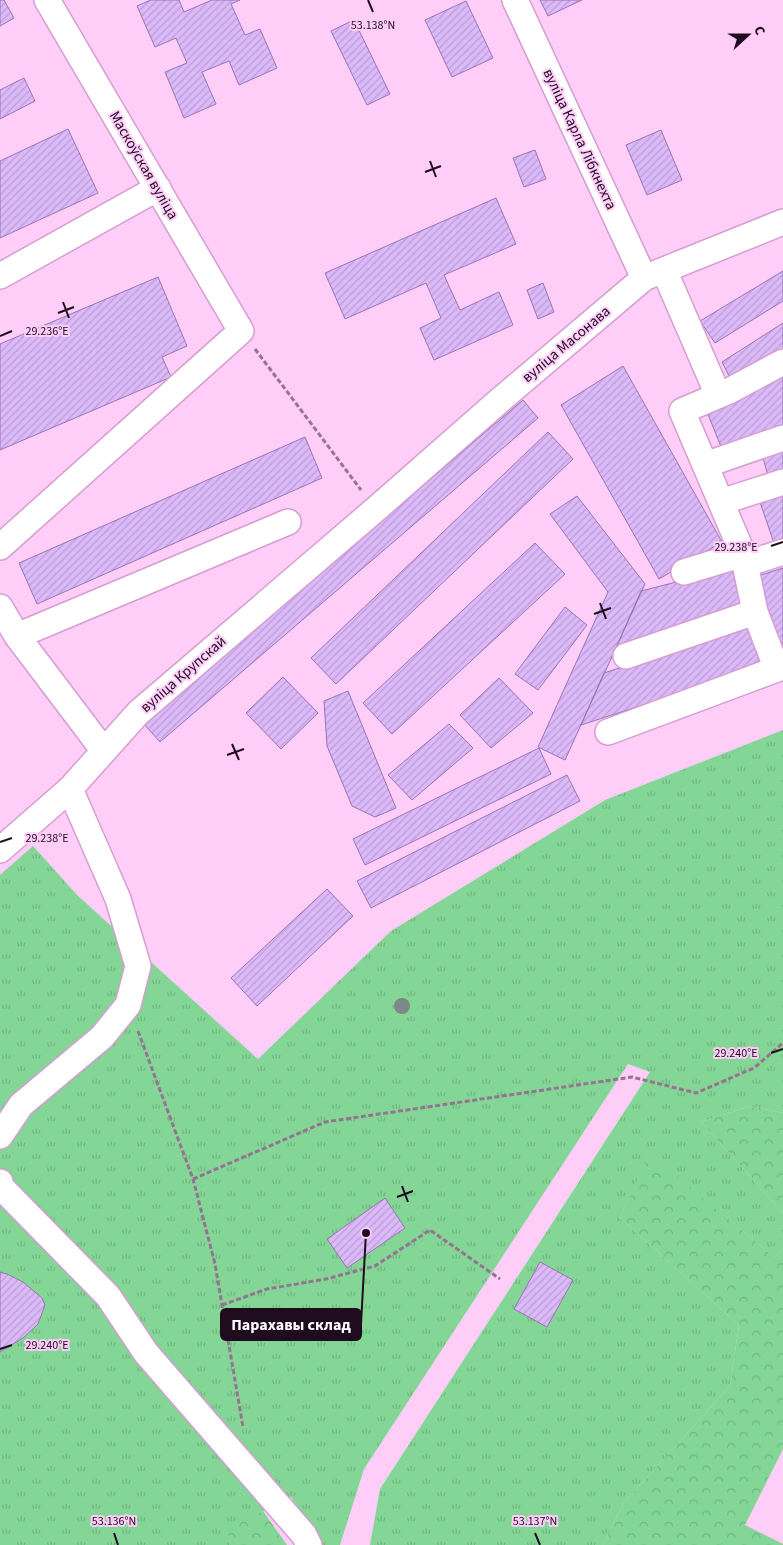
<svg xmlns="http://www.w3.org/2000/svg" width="783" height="1545" font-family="'Source Sans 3',sans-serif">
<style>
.grass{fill:url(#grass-tufts)}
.forest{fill:url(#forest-crowns)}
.building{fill:url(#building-hatch);stroke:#9775b1}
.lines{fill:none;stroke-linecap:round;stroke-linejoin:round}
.minor-casing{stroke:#d69dd1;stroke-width:28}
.path{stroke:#967393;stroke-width:3;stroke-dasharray:5 2.5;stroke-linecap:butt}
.minor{stroke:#fff;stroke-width:25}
.tree{fill:#7c8985}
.ticks{fill:none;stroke:#200c1f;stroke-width:2}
.labels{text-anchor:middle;stroke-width:4;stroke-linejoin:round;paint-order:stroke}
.street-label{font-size:15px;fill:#200c1f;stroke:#fecef9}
.ticks-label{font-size:12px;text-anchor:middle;fill:#200c1f;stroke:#fecef9;stroke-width:4;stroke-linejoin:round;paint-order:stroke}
.leader{fill:none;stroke:#200c1f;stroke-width:2}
.callout-dot{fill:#200c1f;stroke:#fecef9;stroke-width:2}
.callout{fill:#200c1f;stroke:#200c1f;stroke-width:2}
.callout-label{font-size:16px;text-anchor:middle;font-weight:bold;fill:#fff}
</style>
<defs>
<pattern id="grass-tufts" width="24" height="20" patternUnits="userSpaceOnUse" patternTransform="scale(1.25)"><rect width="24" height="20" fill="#83d695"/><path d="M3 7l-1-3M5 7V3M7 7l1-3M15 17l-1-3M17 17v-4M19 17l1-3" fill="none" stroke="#71b680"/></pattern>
<pattern id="forest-crowns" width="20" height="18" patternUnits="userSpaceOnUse" patternTransform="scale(1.25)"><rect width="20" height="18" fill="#83d695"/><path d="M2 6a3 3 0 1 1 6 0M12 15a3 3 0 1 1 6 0" fill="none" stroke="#71b680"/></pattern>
<pattern id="building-hatch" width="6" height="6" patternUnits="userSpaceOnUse" patternTransform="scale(1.25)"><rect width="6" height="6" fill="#dcb9f9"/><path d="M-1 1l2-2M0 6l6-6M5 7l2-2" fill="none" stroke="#bc9ed5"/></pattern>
</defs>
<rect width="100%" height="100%" fill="#fecef9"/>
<path class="grass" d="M 783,730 L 783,1113 L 751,1106 L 701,1122 L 783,1213 L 783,1249 L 774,1257 L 649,1154 L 620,1218 L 739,1325 L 730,1386 L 623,1504 L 603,1545 L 370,1545 L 380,1489 L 650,1072 L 628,1064 L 364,1469 L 340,1545 L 322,1545 L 291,1497 L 228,1529 L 231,1545 L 0,1545 L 0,875 L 33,846 L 77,895 L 258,1059 L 391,931 L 605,800 Z"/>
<path class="forest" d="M 751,1106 L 783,1113 L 783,1213 L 701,1122 Z
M 649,1153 L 774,1257 L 783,1249 L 783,1449 L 745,1525 L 783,1544 L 783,1545 L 603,1545 L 623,1504 L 730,1386 L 739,1325 L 620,1218 Z
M 263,1511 L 287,1545 L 231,1545 L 227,1529 Z"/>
<path class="building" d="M 0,0 L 4,0 L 14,18 L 0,26 Z
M 151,0 L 179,0 L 184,12 L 212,0 L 240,0 L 231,4 L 245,35 L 260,29 L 277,68 L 239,85 L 229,61 L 202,72 L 216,104 L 184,118 L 165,72 L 187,63 L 176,38 L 155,47 L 137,6 Z
M 540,0 L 582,0 L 548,16 Z
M 466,1 L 493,58 L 452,77 L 425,20 Z
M 354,20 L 390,94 L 367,105 L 331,31 Z
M 24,78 L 35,101 L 0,119 L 0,90 Z
M 68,129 L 98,193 L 0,238 L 0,161 Z
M 661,130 L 682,180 L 647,195 L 626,145 Z
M 535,150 L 546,179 L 524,187 L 513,158 Z
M 496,198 L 516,244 L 444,275 L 460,310 L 499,292 L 513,325 L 434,360 L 420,328 L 441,318 L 426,283 L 345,319 L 325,273 Z
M 783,271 L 783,301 L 715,343 L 700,321 Z
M 158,277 L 187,346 L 162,357 L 171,377 L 0,450 L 0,344 Z
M 543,283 L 554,312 L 538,319 L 527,290 Z
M 783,323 L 783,353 L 733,384 L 722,362 Z
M 623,366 L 722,542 L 659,579 L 561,405 Z
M 783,376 L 783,425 L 722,449 L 705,407 Z
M 523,400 L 538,418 L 160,742 L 144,724 Z
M 548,432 L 573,459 L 336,684 L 311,658 Z
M 305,437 L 322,478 L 37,604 L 19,563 Z
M 783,447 L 783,471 L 768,476 L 762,454 Z
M 783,494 L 783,540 L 774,543 L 760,502 Z
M 577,496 L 645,584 L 565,760 L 538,747 L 608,592 L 550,514 Z
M 535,543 L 565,574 L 392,734 L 363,703 Z
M 735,567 L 744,610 L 616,648 L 641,591 Z
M 783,568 L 783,653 L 780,654 L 758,576 Z
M 565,607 L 587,625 L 538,690 L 515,674 Z
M 750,625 L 766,665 L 581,725 L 604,673 Z
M 283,677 L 318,713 L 281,749 L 246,713 Z
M 499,678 L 533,713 L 491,748 L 460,715 Z
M 348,691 L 396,808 L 375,817 L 352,806 L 327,746 L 324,701 Z
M 449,724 L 473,748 L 412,800 L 388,775 Z
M 539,748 L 551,774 L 365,865 L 353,839 Z
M 567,775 L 580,801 L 371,908 L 357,881 Z
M 327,889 L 353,916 L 257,1006 L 231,978 Z
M 385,1198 L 405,1228 L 347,1268 L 327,1239 Z
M 540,1262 L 573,1280 L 547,1327 L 514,1309 Z
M 0,1272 L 7,1274 L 23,1282 L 42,1298 L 45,1305 L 38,1324 L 23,1338 L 0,1352 Z"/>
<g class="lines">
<g class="minor-casing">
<path id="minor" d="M 515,0 L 644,278
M 664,270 L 718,395
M 0,276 L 158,188
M 783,362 L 729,391 L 682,411 L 743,554 L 755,612 L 777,669 L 783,667
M 705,465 L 783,438
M 721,502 L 783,482
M 0,547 L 241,331 L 47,0
M 746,564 L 783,552
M 684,572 L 743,554
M 0,607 L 17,636 L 104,751
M 17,636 L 288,522
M 626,656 L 755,612
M 608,732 L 777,669
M 0,850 L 70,789 L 138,713 L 376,509 L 499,401 L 644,278 L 783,222
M 0,1136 L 21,1105 L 102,1037 L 128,1005 L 138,966 L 118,899 L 70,789
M 0,1182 L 1,1187 L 108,1296 L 146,1353 L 304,1535 L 309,1545"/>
</g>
<path class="path" d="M 255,349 L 361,490
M 138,1031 L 193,1179 L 215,1264 L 243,1427
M 193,1179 L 325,1122 L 632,1077 L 696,1093 L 754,1068 L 783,1043
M 222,1305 L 267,1289 L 326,1279 L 375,1266 L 430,1230 L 500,1279"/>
<use href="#minor" class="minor"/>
</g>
<circle class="tree" cx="402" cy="1006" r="8"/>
<path class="ticks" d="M 368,0 L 373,12M 430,161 L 436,177M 425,172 L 441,166M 63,302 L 69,318M 58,313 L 74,307M 0,336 L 12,331M 771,546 L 783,542M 600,603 L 606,619M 594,614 L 611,608M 232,744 L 239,760M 227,755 L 244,749M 0,842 L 12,838M 771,1053 L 783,1049M 402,1186 L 408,1202M 397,1197 L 413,1191M 0,1349 L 12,1345M 114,1533 L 118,1545M 535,1533 L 540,1545"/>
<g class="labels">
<g class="street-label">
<text transform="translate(580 139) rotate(65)" y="5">вуліца Карла Лібкнехта</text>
<text transform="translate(144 165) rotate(60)" y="5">Маскоўская вуліца</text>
<text transform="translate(566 344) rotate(-40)" y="5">вуліца Масонава</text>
<text transform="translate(183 674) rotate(-41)" y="5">вуліца Крупскай</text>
</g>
</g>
<g class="ticks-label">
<text x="373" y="29">53.138°N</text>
<text x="47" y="335">29.236°E</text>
<text x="736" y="551">29.238°E</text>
<text x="47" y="842">29.238°E</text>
<text x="736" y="1057">29.240°E</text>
<text x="47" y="1349">29.240°E</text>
<text x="114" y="1525">53.136°N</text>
<text x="535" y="1525">53.137°N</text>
</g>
<path class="leader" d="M366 1233L361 1324"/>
<circle class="callout-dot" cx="366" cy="1233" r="5"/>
<rect class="callout" x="221" y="1309" width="140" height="31" rx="5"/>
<g class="callout-label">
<text x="291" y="1330">Парахавы склад</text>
</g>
<g transform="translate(748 35) rotate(69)" stroke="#fecef9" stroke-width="4" paint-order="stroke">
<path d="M0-4L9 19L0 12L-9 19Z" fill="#200c1f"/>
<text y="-8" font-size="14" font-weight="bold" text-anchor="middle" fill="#200c1f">С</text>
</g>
</svg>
